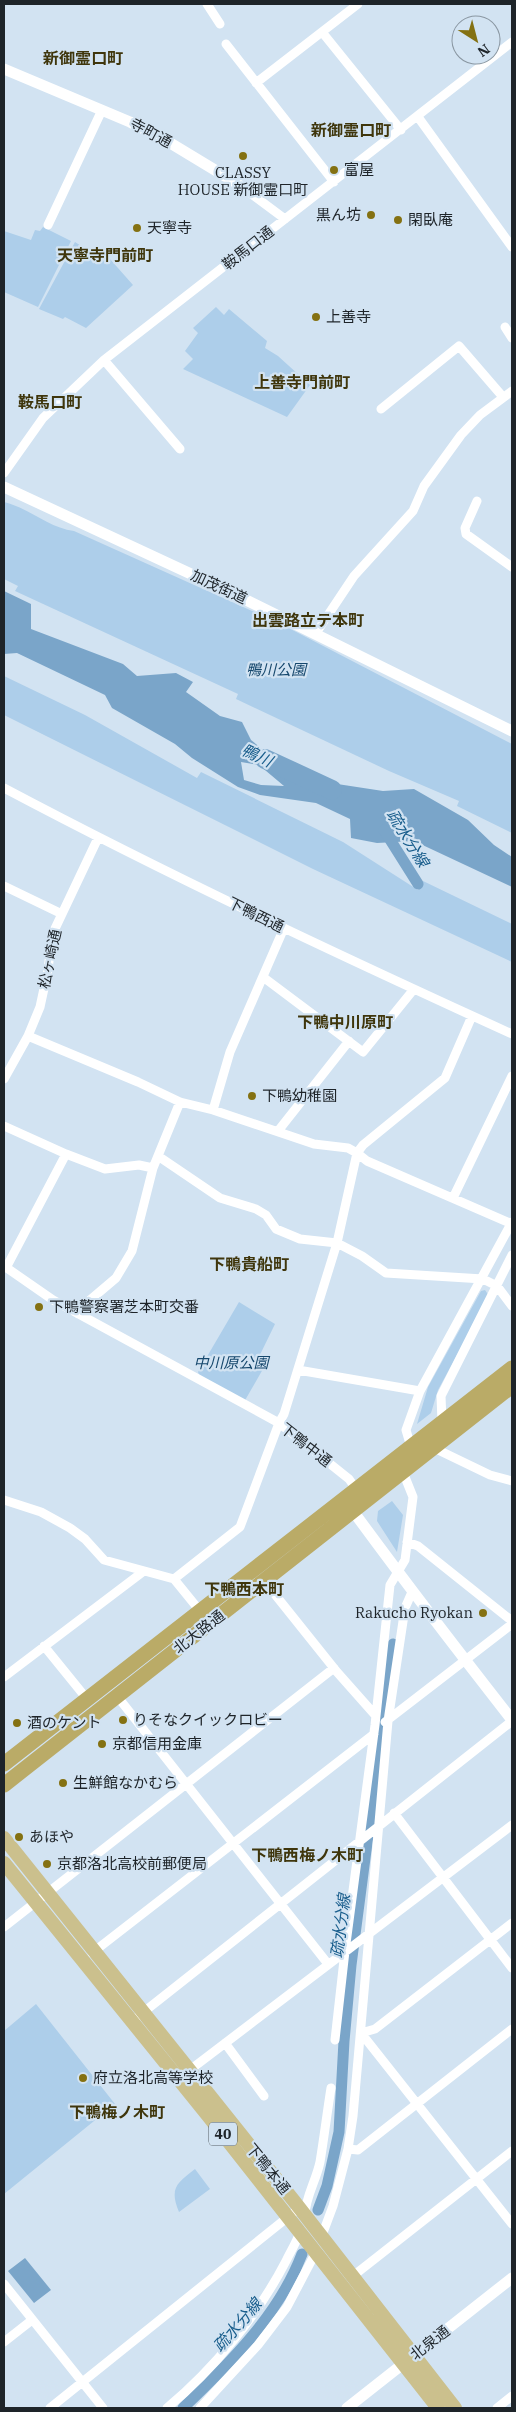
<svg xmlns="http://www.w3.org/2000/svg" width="516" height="2412" font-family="'IBM Plex Serif','Noto Sans JP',serif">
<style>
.green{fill:#adceea}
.water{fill:#7aa5c9;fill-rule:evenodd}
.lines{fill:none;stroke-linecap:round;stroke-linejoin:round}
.canal{stroke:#7aa5c9;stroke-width:11}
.river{stroke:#7aa5c9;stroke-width:20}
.minor{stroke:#fff;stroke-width:9}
.tertiary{stroke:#fff;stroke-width:11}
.primary{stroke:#cbc08d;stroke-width:14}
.trunk{stroke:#baab67;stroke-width:15}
.poi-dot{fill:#847112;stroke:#d2e3f2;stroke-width:2}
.labels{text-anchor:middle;stroke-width:4.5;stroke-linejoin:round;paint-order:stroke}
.shield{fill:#d2e3f2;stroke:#545d65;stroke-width:1}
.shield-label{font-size:14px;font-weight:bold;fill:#1e2429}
.street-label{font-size:15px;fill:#1e2429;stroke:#d2e3f2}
.poi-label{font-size:15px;fill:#1e2429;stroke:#d2e3f2;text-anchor:start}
.park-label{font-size:15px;font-style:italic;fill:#16486d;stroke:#d2e3f2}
.neighbourhood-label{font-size:16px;font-weight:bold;fill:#3f360c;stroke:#d2e3f2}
.water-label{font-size:16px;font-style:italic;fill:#185d8c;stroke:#d2e3f2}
</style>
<rect width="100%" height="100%" fill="#d2e3f2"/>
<path class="green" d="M 43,227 L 71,241 L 38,307 L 4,292 L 4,231 L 31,240 L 35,230 L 40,231 Z
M 75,242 L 104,261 L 110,259 L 133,285 L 86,328 L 65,317 L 63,319 L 39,309 Z
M 216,307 L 224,315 L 229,309 L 267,341 L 265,348 L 278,356 L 310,385 L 287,417 L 183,369 L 193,359 L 185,351 L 198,333 L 193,328 Z
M 4,502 C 29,508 49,528 74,531 L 279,623 L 512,744 L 512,833 L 457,806 L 459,801 L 389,771 L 236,699 L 238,694 L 15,591 L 18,586 L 4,579 Z
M 4,676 L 85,715 L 197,778 L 201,772 L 343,842 L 418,890 L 423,881 L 512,924 L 512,962 L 313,869 L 4,715 Z
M 485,1290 L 489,1296 L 438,1390 L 431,1413 L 417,1424 L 428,1387 L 481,1291 Z
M 239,1302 L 275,1324 L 255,1365 L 263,1369 L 244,1402 L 200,1377 L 198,1372 Z
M 392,1501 L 403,1515 L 397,1552 L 377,1521 L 378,1511 Z
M 36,2004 L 115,2104 L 4,2194 L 4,2031 Z
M 195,2169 L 210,2189 L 179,2212 C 169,2188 177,2183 195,2169 Z"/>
<path class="water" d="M 4,591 L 31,604 L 31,629 L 123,664 L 137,676 L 176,673 L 193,682 L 186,692 L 220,716 L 242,722 L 251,740 L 298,778 L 383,791 L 414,789 L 468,820 L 494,845 L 512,857 L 512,887 L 414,841 L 377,843 L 351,838 L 350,819 L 316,803 L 260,795 L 238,787 L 192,758 L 175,744 L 112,708 L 105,695 L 17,653 L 4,654 ZM 241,762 L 259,765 L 284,786 L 261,785 L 244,780 Z
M 25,2258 L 51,2290 L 34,2303 L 8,2271 Z"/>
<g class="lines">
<path class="canal" d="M 384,830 L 418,884
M 318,2210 L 327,2186 L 339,2132 L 344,2041 L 351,1965 L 393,1644
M 183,2408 C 229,2364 279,2315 302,2254"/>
<path class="river" d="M 265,759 L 332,790"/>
<path class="minor" d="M 207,4 L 220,24
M 322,32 L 401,130
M 226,44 L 334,182
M 256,83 L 358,4
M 418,117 L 512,247
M 238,184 L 285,219
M 48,225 L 102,110
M 505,327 L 512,338
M 104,360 L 180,449
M 381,409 L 459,346 L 503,397
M 4,473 L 43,418 L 104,360 L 512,42
M 477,501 L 465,528 L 466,534 L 512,567
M 316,633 L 354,576 L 413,511 L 424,486 L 461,435 L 480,415 L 512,391
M 4,788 C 170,876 341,956 512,1034
M 4,886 L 62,914
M 263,977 L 363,1052 L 414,989
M 472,1016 L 445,1078 L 363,1145 L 357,1153 L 367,1161 L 512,1224
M 28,1036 L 138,1082 L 180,1102 L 213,1110 L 314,1144 L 348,1148 L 357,1153 L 337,1243 L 284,1414 L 279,1423 L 240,1527 L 174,1579
M 4,1079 L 28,1036 L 40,1007 L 48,970 L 52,935 L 98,838
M 213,1110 L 230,1052 L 284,928
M 4,1126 L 66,1154 L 105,1169 L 139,1165 L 153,1168
M 278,1131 L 349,1041
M 158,1156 L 220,1198 L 256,1209 L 266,1215 L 276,1229 L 300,1239 L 337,1243 L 362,1256 L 386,1273 L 483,1279 L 497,1286 L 512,1306
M 453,1198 L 512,1076
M 4,1266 L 53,1300 L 279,1423 L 349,1479 L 356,1489
M 6,1268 L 66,1154
M 78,1314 L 83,1306 L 116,1278 L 132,1251 L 153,1168 L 180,1102
M 298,1370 L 420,1391
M 442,1422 L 441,1396 L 512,1255
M 411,1447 L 406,1430 L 420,1391 L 512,1222
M 434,1448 L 490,1475 L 512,1481
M 4,1500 L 41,1512 L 70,1528 L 85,1539 L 104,1560 L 174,1579 L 200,1611
M 407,1542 L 418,1546 L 512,1621
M 265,1582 L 337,1672 L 376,1716
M 44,1646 L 87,1699
M 4,1677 L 144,1571
M 117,1696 L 328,1964
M 385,1722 L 512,1624
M 394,1813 L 512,1968
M 512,1923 L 375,2029 L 361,2033 L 512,2224
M 4,1927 L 334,1668
M 92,1953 L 374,1734
M 131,2022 L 512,1721
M 335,2040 L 345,1951 L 375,1725 L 390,1585 L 405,1560 L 413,1497 L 403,1472
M 225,2043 L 264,2096
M 178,2079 L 512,1825
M 348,2149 L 358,2150 L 512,2029
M 305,2215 C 305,2198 316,2181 320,2162 C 324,2138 327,2113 331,2088
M 321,2238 L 333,2206 L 348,2149 L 353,2116 L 388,1721 L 405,1608 L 412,1592
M 353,2276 L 512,2151
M 4,2284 L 103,2408
M 4,2342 L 32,2320
M 50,2408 L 303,2205
M 167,2408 C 214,2369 258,2315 286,2261 C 291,2251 297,2241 301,2230
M 200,2408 L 258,2345 L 287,2307 L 317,2250
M 497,2408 L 512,2396"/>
<path class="tertiary" d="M 4,69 L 130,122 L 162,138 L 238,184
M 4,487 L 234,594 L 512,731
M 354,1503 L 353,1511 C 405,1582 458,1651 512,1720
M 347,2408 L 512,2278"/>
<path class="primary" d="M 4,1838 L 294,2201 L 455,2408
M 4,1863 L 210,2118 L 438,2408"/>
<path class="trunk" d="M 4,1764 L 512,1368
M 4,1785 L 512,1386"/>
</g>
<g class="poi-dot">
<circle cx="243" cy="156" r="5"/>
<circle cx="334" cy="170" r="5"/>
<circle cx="371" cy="215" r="5"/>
<circle cx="398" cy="220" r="5"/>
<circle cx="137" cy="228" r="5"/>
<circle cx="316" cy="317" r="5"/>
<circle cx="252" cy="1096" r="5"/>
<circle cx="39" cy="1307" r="5"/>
<circle cx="483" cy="1613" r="5"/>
<circle cx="123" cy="1720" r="5"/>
<circle cx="17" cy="1723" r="5"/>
<circle cx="102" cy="1744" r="5"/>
<circle cx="63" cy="1783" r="5"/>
<circle cx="19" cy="1837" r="5"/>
<circle cx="47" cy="1864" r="5"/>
<circle cx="83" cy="2078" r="5"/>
</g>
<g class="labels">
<rect class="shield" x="209" y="2122.5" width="28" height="23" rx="4"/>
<g class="shield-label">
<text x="223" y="2139">40</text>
</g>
<g class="street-label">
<text transform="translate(151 133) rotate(28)" y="5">寺町通</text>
<text transform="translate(248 248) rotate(-38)" y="5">鞍馬口通</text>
<text transform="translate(219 587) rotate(25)" y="5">加茂街道</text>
<text transform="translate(256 915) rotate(26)" y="5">下鴨西通</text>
<text transform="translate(50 959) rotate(-78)" y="5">松ヶ崎通</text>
<text transform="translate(306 1445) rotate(38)" y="5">下鴨中通</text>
<text transform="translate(199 1632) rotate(-38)" y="5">北大路通</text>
<text transform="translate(268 2169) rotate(51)" y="5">下鴨本通</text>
<text transform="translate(430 2343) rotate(-38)" y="5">北泉通</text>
</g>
<g class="poi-label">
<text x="344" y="175">富屋</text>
<text x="243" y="178" text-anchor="middle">CLASSY<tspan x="243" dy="17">HOUSE 新御霊口町</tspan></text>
<text x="361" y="220" text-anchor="end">黒ん坊</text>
<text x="408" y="225">閑臥庵</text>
<text x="147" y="233">天寧寺</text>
<text x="326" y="322">上善寺</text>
<text x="262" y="1101">下鴨幼稚園</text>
<text x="49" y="1312">下鴨警察署芝本町交番</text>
<text x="473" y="1618" text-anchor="end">Rakucho Ryokan</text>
<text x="133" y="1725">りそなクイックロビー</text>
<text x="27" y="1728">酒のケント</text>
<text x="112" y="1749">京都信用金庫</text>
<text x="73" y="1788">生鮮館なかむら</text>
<text x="29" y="1842">あほや</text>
<text x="57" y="1869">京都洛北高校前郵便局</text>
<text x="93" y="2083">府立洛北高等学校</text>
</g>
<g class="park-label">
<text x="276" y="675">鴨川公園</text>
<text x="231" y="1368">中川原公園</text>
</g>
<g class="neighbourhood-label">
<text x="83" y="64">新御霊口町</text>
<text x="351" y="136">新御霊口町</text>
<text x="105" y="261">天寧寺門前町</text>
<text x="302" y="388">上善寺門前町</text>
<text x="50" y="408">鞍馬口町</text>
<text x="308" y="626">出雲路立テ本町</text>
<text x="345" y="1028">下鴨中川原町</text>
<text x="249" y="1270">下鴨貴船町</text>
<text x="244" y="1595">下鴨西本町</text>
<text x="307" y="1861">下鴨西梅ノ木町</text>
<text x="117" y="2118">下鴨梅ノ木町</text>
</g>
<g class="water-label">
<text transform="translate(257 755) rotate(25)" y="6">鴨川</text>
<text transform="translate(408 838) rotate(58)" y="6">疏水分線</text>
<text transform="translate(340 1926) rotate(-83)" y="6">疏水分線</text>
<text transform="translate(237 2325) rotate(-49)" y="6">疏水分線</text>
</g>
</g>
<rect width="516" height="2412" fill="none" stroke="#1e2429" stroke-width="10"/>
<g transform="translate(476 40) rotate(144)"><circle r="24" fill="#d2e3f2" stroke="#8a97a2"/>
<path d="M0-4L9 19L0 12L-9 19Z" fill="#847112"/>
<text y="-8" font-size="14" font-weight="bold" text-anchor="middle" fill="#1e2429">N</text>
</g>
</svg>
